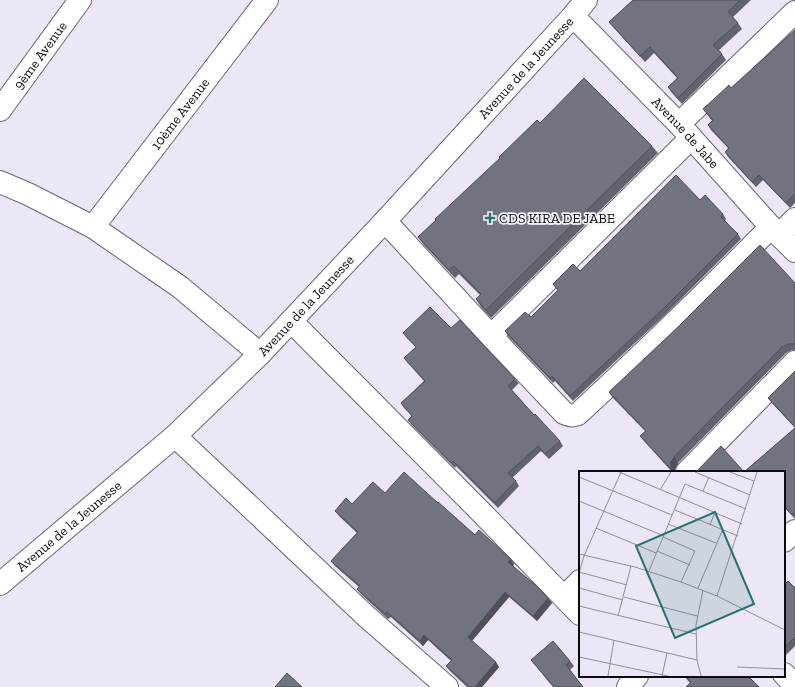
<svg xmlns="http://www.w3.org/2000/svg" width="795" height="687" font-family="'Zilla Slab',serif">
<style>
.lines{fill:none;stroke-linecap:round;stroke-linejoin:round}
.minor-casing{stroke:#6a6572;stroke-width:24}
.minor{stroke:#fff;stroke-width:22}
.wall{fill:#62636f}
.shaded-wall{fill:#50505a}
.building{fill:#727381;stroke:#50505a}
.poi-dot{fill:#267173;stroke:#f8f5fe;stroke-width:1.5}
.labels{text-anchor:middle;stroke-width:3.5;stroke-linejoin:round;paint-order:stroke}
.street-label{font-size:14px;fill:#0c0a0f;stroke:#f8f5fe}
.poi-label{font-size:14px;fill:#0c0a0f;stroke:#f8f5fe;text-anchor:start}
.inset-road{fill:none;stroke:#928e9a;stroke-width:1}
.view{fill:#267173;fill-opacity:0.15;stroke:#267173;stroke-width:2}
.inset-edge{fill:none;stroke:#0c0a0f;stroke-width:2}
</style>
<rect width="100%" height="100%" fill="#ece6f6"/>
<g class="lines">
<g class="minor-casing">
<g id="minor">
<path id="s1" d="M 573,16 L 679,124 L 771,227 L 795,251"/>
<path id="s2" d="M 0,110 L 80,0"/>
<path d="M 679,124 L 795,12"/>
<path d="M 0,182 L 28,194 L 93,227 L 180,287 L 260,354"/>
<path d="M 385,221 L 491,336 L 564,413 C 570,416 572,416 578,414 C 644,353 708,291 771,227"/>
<path id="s3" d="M 93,227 L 267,0"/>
<path d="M 779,235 L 795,219"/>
<path d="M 291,321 L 482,513 L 580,614"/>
<path d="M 491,336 L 691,138"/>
<path d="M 175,436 L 367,617 L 447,687"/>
<path d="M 687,472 L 795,362"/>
<path d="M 784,541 L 795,531"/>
<path id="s4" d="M 0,584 L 175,436 L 260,354 L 385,221 L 573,16 L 586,0"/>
<path d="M 565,597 L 580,581"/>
<path d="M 784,674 L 795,685"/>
<path d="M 628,687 L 637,676"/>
</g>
</g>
<use href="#minor" class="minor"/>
</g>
<path class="wall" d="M 633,0 L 751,0 L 733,17 L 738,23 L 742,29 L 719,50 L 722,54 L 726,60 L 682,104 L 672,93 L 668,87 L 677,78 L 654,53 L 645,62 L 614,28 L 609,22 Z
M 795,30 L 795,203 L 790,208 L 763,180 L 756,187 L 728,157 L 725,152 L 728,148 L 711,130 L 708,125 L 712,121 L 703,109 L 731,88 Z
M 540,123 L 652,146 L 658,153 L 491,318 L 481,307 L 476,299 L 480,295 L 459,274 L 455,278 L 424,245 L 418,237 Z
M 700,200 L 723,214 L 726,219 L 725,221 L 738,234 L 741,239 L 667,313 L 573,401 L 555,381 L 553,383 L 508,336 L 505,331 L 531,317 L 558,291 L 553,284 L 580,271 Z
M 795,283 L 795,350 L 792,350 L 786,353 L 678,463 L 675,469 L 675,472 L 672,472 L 645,442 L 640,436 L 645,431 L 613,398 L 609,392 Z
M 451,328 L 515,379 L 519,383 L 512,390 L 534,415 L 560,441 L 563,446 L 549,459 L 541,451 L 512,478 L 516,481 L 519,486 L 498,508 L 456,466 L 455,468 L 412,425 L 408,420 L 412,416 L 404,408 L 401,403 L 424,381 L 408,363 L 404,358 L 416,347 L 407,338 L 403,333 Z
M 795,371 L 795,519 L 784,507 L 784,472 L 744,472 L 795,428 L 772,403 L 768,398 Z
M 385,493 L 438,503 L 475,535 L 514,564 L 513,566 L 552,603 L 537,621 L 509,597 L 472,641 L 499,667 L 482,687 L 467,687 L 450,671 L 446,666 L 451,661 L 428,640 L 423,646 L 391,617 L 388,619 L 361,594 L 357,589 L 359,587 L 335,566 L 331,561 L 357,533 L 339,516 L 335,511 L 352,504 Z
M 784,585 L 794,587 L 795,587 L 795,646 L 784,657 Z
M 531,660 L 570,661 L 574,666 L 570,670 L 583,687 L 553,687 Z
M 684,676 L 748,676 L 690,683 Z"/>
<path class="shaded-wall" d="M 674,457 L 678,463 L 675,469 L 675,472 L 673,472 L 671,469 L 671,462 Z
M 511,559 L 514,564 L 512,567 L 508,562 Z
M 505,592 L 509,597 L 471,642 L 468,637 Z
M 548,598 L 552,603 L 537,621 L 533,616 Z
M 424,635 L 428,640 L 423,646 L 420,641 Z
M 496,662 L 499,667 L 482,687 L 475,687 Z"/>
<path class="building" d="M 633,0 L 740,0 L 728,12 L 738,23 L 713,45 L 722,54 L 678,98 L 668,87 L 678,78 L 650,47 L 640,56 L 609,22 Z
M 795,30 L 795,194 L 786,203 L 759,175 L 752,182 L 725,152 L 729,148 L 708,125 L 713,120 L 703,109 L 729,85 L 731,88 Z
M 584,78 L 652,146 L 486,310 L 476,299 L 481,294 L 454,266 L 449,270 L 418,237 L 436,220 L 435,219 L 500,158 L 499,157 L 537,120 L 540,123 Z
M 676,175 L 700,200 L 705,195 L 723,214 L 721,217 L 738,234 L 664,308 L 570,396 L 552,376 L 550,378 L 505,331 L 525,312 L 531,317 L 558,290 L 553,284 L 573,264 L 580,271 Z
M 760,245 L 795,283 L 795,343 L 794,344 L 788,344 L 782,347 L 674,457 L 671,462 L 671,469 L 640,436 L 646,431 L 609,392 L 680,325 Z
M 430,307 L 451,328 L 460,320 L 515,379 L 508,386 L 534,415 L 535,414 L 560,441 L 545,454 L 538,446 L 508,473 L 516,481 L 495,503 L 453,461 L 451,463 L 408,420 L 412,416 L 401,403 L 425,381 L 404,358 L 416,347 L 403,333 Z
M 795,371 L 795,427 L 768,398 Z
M 795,428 L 795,513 L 794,514 L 791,514 L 784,506 L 784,472 L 696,472 L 721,446 L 744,472 Z
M 404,472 L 438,503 L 438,502 L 475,535 L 479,530 L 511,559 L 508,562 L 540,589 L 548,598 L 533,616 L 505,592 L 468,637 L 496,662 L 475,687 L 470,687 L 446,666 L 452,660 L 424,635 L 420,641 L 387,612 L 385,614 L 357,589 L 360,586 L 331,561 L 358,532 L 335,511 L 346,498 L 352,504 L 373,482 L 385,493 Z
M 788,581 L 794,587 L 795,587 L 795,637 L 784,648 L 784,585 Z
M 553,641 L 570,661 L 566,665 L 583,687 L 554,687 L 531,660 Z
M 287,673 L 302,687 L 275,687 Z
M 685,676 L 748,676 L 759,687 L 686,687 L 691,682 Z"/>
<path class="poi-dot" d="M488 212h4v4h4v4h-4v4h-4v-4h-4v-4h4z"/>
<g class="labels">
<g class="street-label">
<text dy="5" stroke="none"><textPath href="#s2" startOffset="68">9ème Avenue</textPath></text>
<text dy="5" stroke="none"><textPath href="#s4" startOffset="738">Avenue de la Jeunesse</textPath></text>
<text dy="5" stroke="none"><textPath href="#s3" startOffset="143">10ème Avenue</textPath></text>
<text dy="5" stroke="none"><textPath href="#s1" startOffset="162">Avenue de Jabe</textPath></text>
<text dy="5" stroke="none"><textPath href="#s4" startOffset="414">Avenue de la Jeunesse</textPath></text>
<text dy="5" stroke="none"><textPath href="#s4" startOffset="90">Avenue de la Jeunesse</textPath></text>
</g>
<g class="poi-label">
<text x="499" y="223">CDS KIRA DE JABE</text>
</g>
</g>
<g transform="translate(579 471)">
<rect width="206" height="206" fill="#ece6f6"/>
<path class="inset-road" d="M 40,1 L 163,53M 116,1 L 171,24M 151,1 L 175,10M 0,6 L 93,44M 81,19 L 92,1M 124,20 L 130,6M 0,30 L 85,65M 96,39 L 159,65M 89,53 L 137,72M 131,54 L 136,41M 17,57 L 77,82M 84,66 L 116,80 L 102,111M 78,80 L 111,94M 0,83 L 56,96 L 102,111 L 138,125 L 206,159M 70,100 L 106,13 L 167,38M 0,101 L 48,114M 0,102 L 5,85 L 42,1M 0,117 L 44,129M 119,117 L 143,60M 138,125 L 178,1M 45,126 L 118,145M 0,135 L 117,163M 39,145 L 52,95M 0,161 L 118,189M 0,186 L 89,205M 158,196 L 206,198M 29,205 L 35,169M 83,205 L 88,182M 122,205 L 118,189 L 117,154 L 124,119"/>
<path class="view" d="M 136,41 L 175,133 L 96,167 L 57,75 Z"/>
<rect width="206" height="206" class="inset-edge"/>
</g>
</svg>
